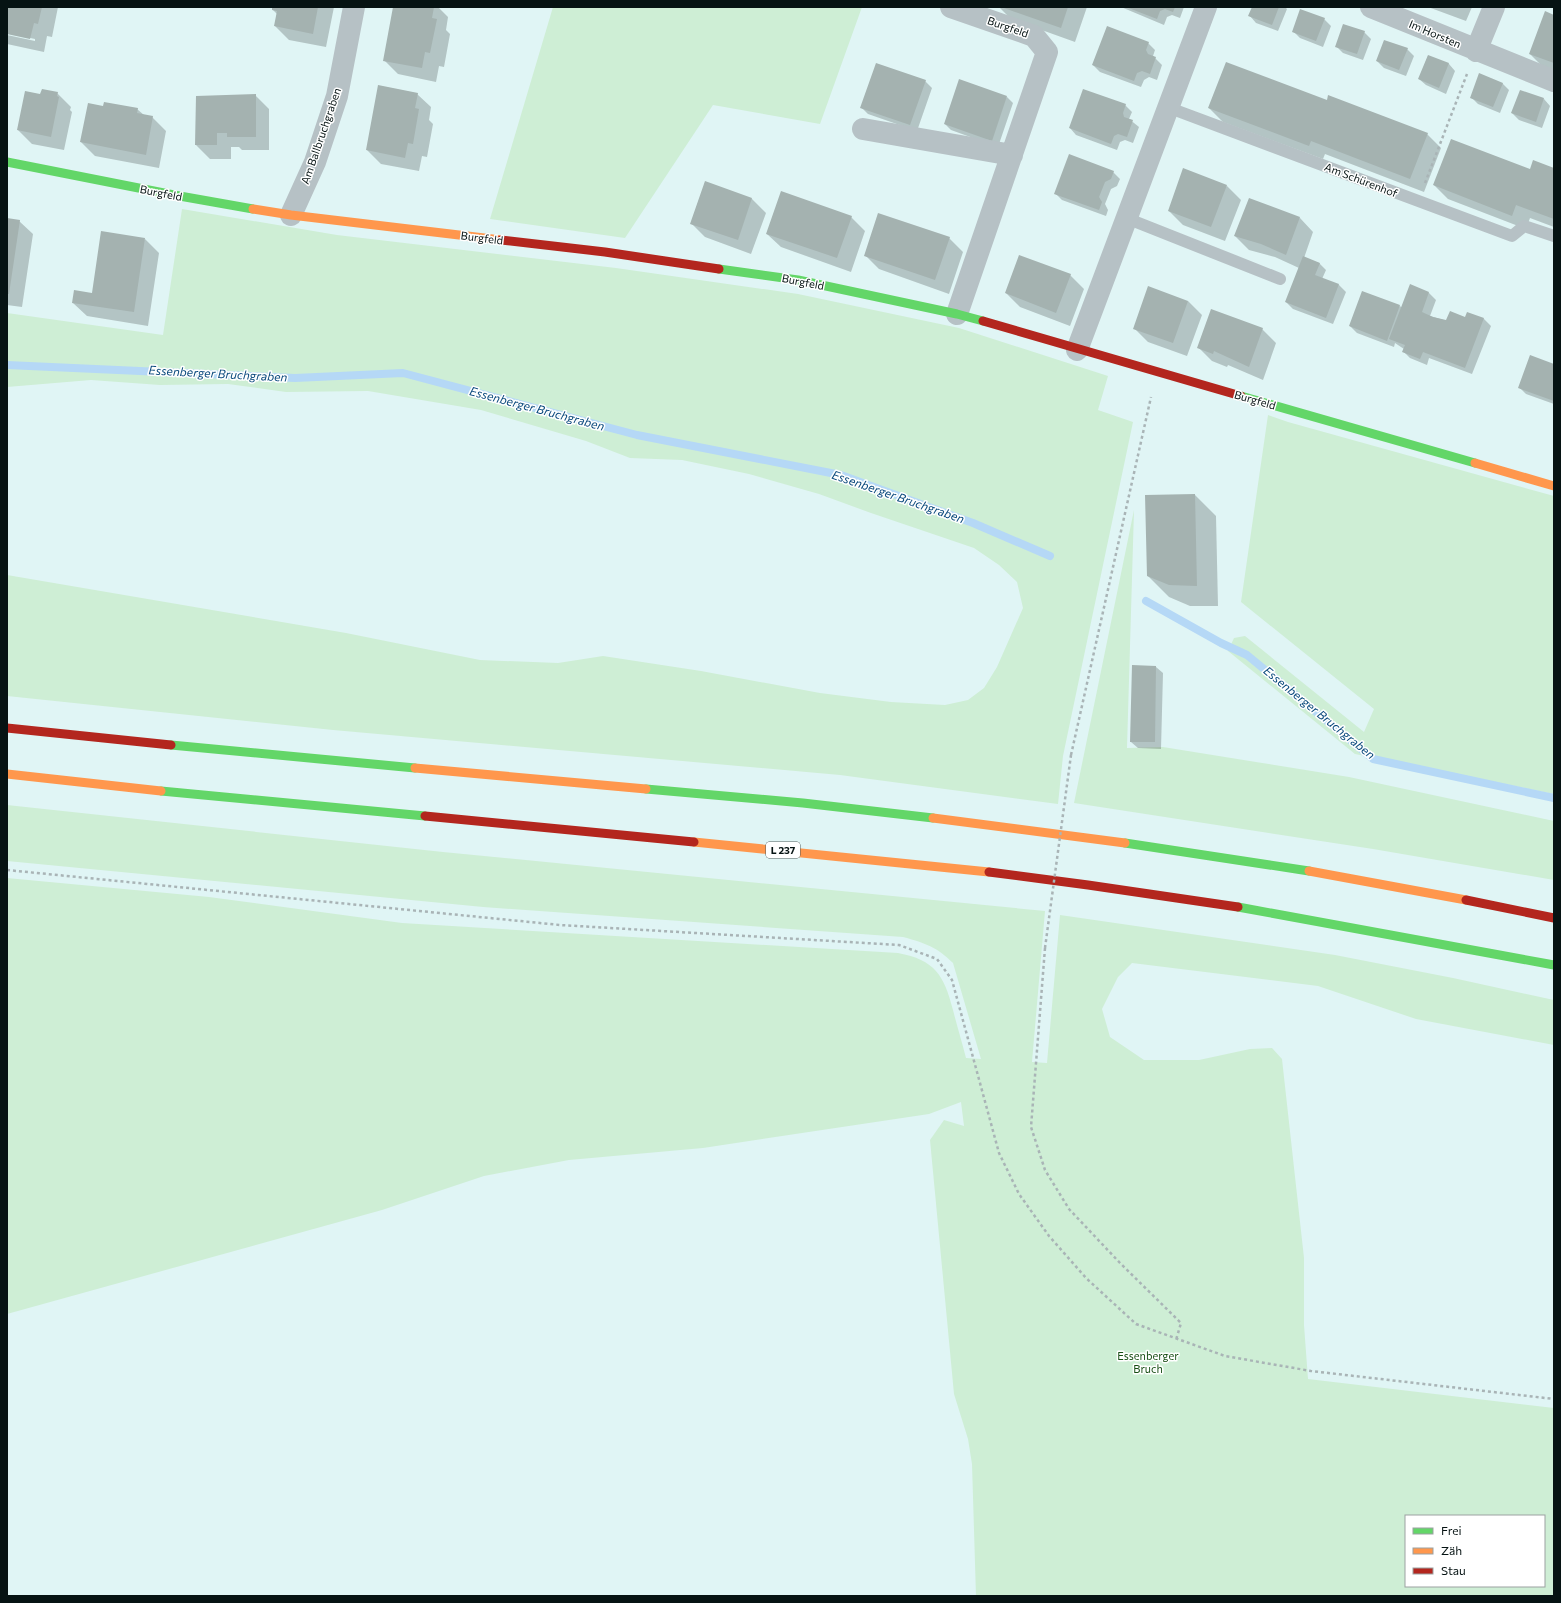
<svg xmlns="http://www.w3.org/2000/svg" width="1561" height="1603" font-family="Commissioner,sans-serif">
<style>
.green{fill:#ceeed5;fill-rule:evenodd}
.shadow{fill:#0003}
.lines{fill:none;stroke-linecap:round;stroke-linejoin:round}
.stream{stroke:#b5d8f6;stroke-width:8}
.building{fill:#a4b2b0}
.path{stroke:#a9b4b6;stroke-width:2.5;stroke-dasharray:3 3;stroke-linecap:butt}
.lane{stroke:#b6c1c5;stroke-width:12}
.street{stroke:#b6c1c5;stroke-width:22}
.fast{stroke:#63d668;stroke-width:9}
.slow{stroke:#ff974d;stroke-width:9}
.jam{stroke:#b3261e;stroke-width:9}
.path-bridge{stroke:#a9b4b6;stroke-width:2.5;stroke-dasharray:3 3;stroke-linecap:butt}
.labels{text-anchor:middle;stroke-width:3;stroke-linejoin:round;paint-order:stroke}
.shield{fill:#fff;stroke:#515a5a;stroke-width:1}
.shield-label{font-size:10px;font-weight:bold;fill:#061313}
.street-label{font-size:11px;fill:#061313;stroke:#fff}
.park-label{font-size:11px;fill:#164d13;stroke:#fff}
.water-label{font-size:12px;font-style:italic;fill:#08487c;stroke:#fff}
</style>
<rect width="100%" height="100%" fill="#e0f5f5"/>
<path class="green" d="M 553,7 L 862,7 L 820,124 L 713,105 L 625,238 L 490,219 Z
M 182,209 L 337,235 L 616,268 L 798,294 L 959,328 L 1108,376 L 1098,410 L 1133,422 L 1063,756 L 1058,804 L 840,775 L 333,730 L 7,696 L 7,575 L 346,633 L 480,660 L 558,663 L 603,656 L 701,671 L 820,693 L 891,702 L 945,705 L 968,700 L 984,688 L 997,667 L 1023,608 L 1017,582 L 999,565 L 974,548 L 871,513 L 819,494 L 749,474 L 682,460 L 630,458 L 586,441 L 481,410 L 368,391 L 286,392 L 228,384 L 160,385 L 91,380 L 7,387 L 7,313 L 163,335 Z
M 1268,415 L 1288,422 L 1554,496 L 1554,794 L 1355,754 L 1228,651 L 1234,638 L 1245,636 L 1364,732 L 1374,709 L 1241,602 Z
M 1134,510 L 1127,748 L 1163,747 L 1349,777 L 1554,821 L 1554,880 L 1373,849 L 1074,803 Z
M 7,805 L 443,852 L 1045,911 L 1032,1062 L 1047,1063 L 1060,915 L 1335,955 L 1453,978 L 1554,1000 L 1554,1045 L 1416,1019 L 1318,986 L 1132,963 L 1118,977 L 1102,1009 L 1110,1037 L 1144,1060 L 1199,1060 L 1250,1049 L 1272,1048 L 1282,1059 L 1304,1258 L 1304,1325 L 1308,1379 L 1554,1408 L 1554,1596 L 976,1596 L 972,1464 L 968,1439 L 954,1394 L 930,1140 L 944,1120 L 964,1126 L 961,1102 L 929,1114 L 703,1148 L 569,1160 L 484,1176 L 382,1210 L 7,1314 L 7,878 L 209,897 L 402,923 L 898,953 C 935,960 944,975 953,1010 C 957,1026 962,1042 966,1058 L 981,1059 L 953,963 C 937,947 925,943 903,937 L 483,907 L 7,861 ZM 1406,1516 L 1544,1516 L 1544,1586 L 1406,1586 Z"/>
<path class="shadow" d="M 7,7 L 58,7 L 52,37 L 47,36 L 44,52 L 7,44 L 7,35 L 35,41 L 35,39 L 7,33 Z
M 273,7 L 334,7 L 326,47 L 289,40 L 275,26 L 277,14 L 273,10 Z
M 394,7 L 438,7 L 448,17 L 446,30 L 450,34 L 444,67 L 439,66 L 436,82 L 398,74 L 384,60 Z
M 999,7 L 1087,7 L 1075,42 L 1011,19 Z
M 1121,7 L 1184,7 L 1180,18 L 1172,15 L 1167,17 L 1164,25 Z
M 1253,7 L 1285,7 L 1287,9 L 1278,31 L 1256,23 L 1250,16 Z
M 1428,7 L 1472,7 L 1466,21 Z
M 1554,16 L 1554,71 L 1544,68 L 1530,54 Z
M 1324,19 L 1331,26 L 1323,47 L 1300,38 L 1293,31 Z
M 1364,32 L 1371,39 L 1363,60 L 1343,53 L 1336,46 Z
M 1148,43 L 1155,50 L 1153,56 L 1162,65 L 1157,80 L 1149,77 L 1144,80 L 1141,87 L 1100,72 L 1093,65 Z
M 1407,49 L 1414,56 L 1406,76 L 1384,68 L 1377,61 Z
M 1428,56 L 1449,64 L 1455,71 L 1446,94 L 1426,85 L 1419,79 Z
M 925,81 L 932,88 L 917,131 L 868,114 L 862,108 Z
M 1502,83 L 1509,90 L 1500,113 L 1478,104 L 1471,97 Z
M 57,93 L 71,107 L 70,110 L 72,112 L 64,150 L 32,144 L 18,130 L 41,95 Z
M 417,94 L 431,107 L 429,120 L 433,124 L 427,157 L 422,156 L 419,171 L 381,164 L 367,150 Z
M 255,95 L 269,109 L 269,150 L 242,150 L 239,147 L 231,147 L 231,159 L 210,159 L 196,145 Z
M 1007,97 L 1013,103 L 998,147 L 951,130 L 945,124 Z
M 1544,99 L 1550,106 L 1542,128 L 1519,120 L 1512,113 Z
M 1327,102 L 1427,134 L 1441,148 L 1424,192 L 1325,154 L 1323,159 L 1223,122 L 1209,108 Z
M 1125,105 L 1132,112 L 1129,119 L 1139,127 L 1133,143 L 1125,140 L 1120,142 L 1117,150 L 1076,135 L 1070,128 Z
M 104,107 L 137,109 L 144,115 L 152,117 L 166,131 L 159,168 L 95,156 L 81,142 Z
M 1554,169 L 1554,227 L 1530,218 L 1526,229 L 1448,199 L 1434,185 L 1531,171 Z
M 1113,172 L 1120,179 L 1117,186 L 1111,189 L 1105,204 L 1108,210 L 1106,216 L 1062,200 L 1055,193 Z
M 705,183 L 752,199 L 766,213 L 751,254 L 705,237 L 691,223 Z
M 1227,186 L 1241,200 L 1225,241 L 1183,225 L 1169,211 Z
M 851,217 L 865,231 L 851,272 L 781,247 L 767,234 Z
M 1300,218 L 1313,232 L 1304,258 L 1319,263 L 1326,270 L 1322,279 L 1339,285 L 1346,292 L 1333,324 L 1293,309 L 1286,302 L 1299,268 L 1275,257 L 1249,250 L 1235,236 Z
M 7,219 L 19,221 L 33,234 L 22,307 L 7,305 Z
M 949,238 L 963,252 L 949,294 L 879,269 L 865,255 Z
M 145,239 L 159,253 L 148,326 L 87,316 L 73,303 L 92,294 Z
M 1070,275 L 1084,289 L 1070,326 L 1020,307 L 1006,293 Z
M 1410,286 L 1429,293 L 1436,300 L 1430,316 L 1447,321 L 1466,318 L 1468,313 L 1484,319 L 1491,326 L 1472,374 L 1429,358 L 1427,365 L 1410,358 L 1403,351 L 1404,349 L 1395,343 L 1394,347 L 1357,333 L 1350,326 L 1400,306 L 1402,308 Z
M 1188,301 L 1202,315 L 1187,356 L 1148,342 L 1134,328 Z
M 1262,329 L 1276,343 L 1263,380 L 1228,365 L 1227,367 L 1212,361 L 1198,347 Z
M 1554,365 L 1554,404 L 1526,394 L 1520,388 Z
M 1195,495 L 1216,516 L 1218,606 L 1190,606 L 1169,597 L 1148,576 Z
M 1156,667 L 1163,673 L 1161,749 L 1138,748 L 1131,742 Z"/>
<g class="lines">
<path class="stream" d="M 7,365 L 295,378 L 403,373 L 637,435 L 841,475 L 973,523 L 1050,556
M 1146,601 L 1221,643 L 1247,655 L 1373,759 L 1554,798"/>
</g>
<path class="building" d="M 7,7 L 42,7 L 38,24 L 34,23 L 30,39 L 7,34 Z
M 272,7 L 318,7 L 313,34 L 274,26 L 277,11 L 272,10 Z
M 393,7 L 434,7 L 432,18 L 437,19 L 430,53 L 425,52 L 422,68 L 383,61 Z
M 1001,7 L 1068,7 L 1061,28 Z
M 1126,7 L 1175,7 L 1173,12 L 1165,9 L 1160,11 L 1157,19 Z
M 1252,7 L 1279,7 L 1272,25 L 1248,16 Z
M 1300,9 L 1325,18 L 1316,41 L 1292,32 Z
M 1545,11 L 1554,15 L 1554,63 L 1529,54 Z
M 1343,24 L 1365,31 L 1357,54 L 1335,47 Z
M 1107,26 L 1149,42 L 1146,50 L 1148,54 L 1156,57 L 1150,74 L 1142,71 L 1137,73 L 1134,81 L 1092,65 Z
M 1384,40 L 1408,48 L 1399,70 L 1376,61 Z
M 1428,55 L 1449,63 L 1439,88 L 1418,79 Z
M 1226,62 L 1327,100 L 1328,95 L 1428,133 L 1410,179 L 1311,141 L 1309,146 L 1208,108 Z
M 876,63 L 926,80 L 910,125 L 860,108 Z
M 1479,73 L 1503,83 L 1493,107 L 1470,98 Z
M 959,79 L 1007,96 L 992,141 L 944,124 Z
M 378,85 L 418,93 L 415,108 L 419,109 L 413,144 L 408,143 L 405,158 L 366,150 Z
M 42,89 L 58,92 L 57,96 L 59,97 L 51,137 L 17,130 L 25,91 L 40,94 Z
M 1083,89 L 1126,104 L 1123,113 L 1124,117 L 1133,120 L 1127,137 L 1118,134 L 1114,136 L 1111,144 L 1069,128 Z
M 1520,90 L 1544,98 L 1536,122 L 1511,113 Z
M 256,94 L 256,137 L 227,137 L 227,133 L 217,133 L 217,145 L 195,145 L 196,96 Z
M 104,102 L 138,108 L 137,113 L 153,116 L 146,155 L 80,142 L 88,103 L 103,106 Z
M 1451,139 L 1530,169 L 1533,160 L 1554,168 L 1554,219 L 1516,205 L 1512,216 L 1433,185 Z
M 1069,154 L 1114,171 L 1111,179 L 1105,182 L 1099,197 L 1102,202 L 1099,210 L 1054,194 Z
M 1183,168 L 1227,185 L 1211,227 L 1168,211 Z
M 705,181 L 752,198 L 738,240 L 690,224 Z
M 781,191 L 852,216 L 837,258 L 766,234 Z
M 1249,198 L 1300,217 L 1286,255 L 1261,244 L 1234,236 Z
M 878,213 L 950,237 L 935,280 L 864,256 Z
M 7,218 L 20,220 L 9,294 L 7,294 Z
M 101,231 L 145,238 L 134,312 L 72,303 L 74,290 L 92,293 Z
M 1019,255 L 1071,274 L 1056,313 L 1005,293 Z
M 1303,256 L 1320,263 L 1315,275 L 1339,284 L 1326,318 L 1285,302 Z
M 1410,284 L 1429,292 L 1422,312 L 1433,317 L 1446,320 L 1450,311 L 1465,317 L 1467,312 L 1484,318 L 1465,368 L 1423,352 L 1420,359 L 1402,352 L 1405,345 L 1389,339 Z
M 1148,286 L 1188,301 L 1173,343 L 1133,329 Z
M 1362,291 L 1400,305 L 1387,341 L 1349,326 Z
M 1211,309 L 1263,328 L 1249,367 L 1214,351 L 1213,354 L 1197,348 Z
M 1530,355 L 1554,364 L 1554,401 L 1518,388 Z
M 1195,494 L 1197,586 L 1169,585 L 1147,576 L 1145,495 Z
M 1132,665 L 1156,666 L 1155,742 L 1130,742 Z"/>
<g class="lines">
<path class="path" d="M 1425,183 L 1467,74
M 1071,755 L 1151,397
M 7,870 L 560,925 L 899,945 L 937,959 L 952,980 L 999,1153 L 1019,1194 L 1049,1236 L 1086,1278 L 1136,1324 L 1225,1356 L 1311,1371 L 1554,1399
M 1045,948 L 1031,1127 L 1045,1170 L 1069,1209 L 1120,1263 L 1181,1323 L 1176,1340"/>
<path class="lane" d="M 1167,107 L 1512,236 L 1524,226 L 1554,236
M 1126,218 L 1280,279"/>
<path class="street" d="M 951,7 L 1034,36 L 1047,52 L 957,314
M 1371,7 L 1554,81
M 1476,51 L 1494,7
M 863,129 L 1012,155
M 291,215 L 315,162 L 337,96 L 354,7
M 1077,350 L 1206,7"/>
<path class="fast" d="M 7,162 L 174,195 L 253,209
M 719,269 L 798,280 L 957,314 L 983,321
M 1241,396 L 1475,463
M 171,745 L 415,768
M 646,789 L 803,803 L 933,818
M 161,791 L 425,816
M 1125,843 L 1309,871
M 1238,907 L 1554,965"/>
<path class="slow" d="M 253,209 L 291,215 L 501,240
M 1475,463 L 1554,486
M 415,768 L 646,789
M 7,774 L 161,791
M 933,818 L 1125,843
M 694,842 L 989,872
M 1309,871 L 1466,900"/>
<path class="jam" d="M 501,240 L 605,252 L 719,269
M 983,321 L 1241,396
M 7,728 L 171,745
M 425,816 L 694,842
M 989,872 L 1088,885 L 1238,907
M 1466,900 L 1554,918"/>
<path class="path-bridge" d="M 1045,948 L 1071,755"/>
</g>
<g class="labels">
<rect class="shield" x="766" y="842" width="34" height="16" rx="3"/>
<g class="shield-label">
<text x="783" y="854">L 237</text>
</g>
<g class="street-label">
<text transform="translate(1008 27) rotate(19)" y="4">Burgfeld</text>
<text transform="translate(1435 34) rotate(23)" y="4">Im Horsten</text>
<text transform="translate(321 136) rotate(-71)" y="4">Am Ballbruchgraben</text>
<text transform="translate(1361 180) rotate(21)" y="4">Am Schürenhof</text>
<text transform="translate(161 193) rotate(11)" y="4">Burgfeld</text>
<text transform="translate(482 238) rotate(7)" y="4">Burgfeld</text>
<text transform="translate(803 282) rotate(11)" y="4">Burgfeld</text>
<text transform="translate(1255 400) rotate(16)" y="4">Burgfeld</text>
</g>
<g class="park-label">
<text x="1148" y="1360">Essenberger<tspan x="1148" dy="13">Bruch</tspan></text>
</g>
<g class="water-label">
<text transform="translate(218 374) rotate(3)" y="4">Essenberger Bruchgraben</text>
<text transform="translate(537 409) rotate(15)" y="4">Essenberger Bruchgraben</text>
<text transform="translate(898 497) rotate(19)" y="4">Essenberger Bruchgraben</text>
<text transform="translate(1319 713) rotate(39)" y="4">Essenberger Bruchgraben</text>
</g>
</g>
<rect width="1561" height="1603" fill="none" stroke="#061313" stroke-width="16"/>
<rect x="1405" y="1515" width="140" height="72" fill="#ffffff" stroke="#9ba1a1"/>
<rect x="1413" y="1528" width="20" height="6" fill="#63d668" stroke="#9ba1a1"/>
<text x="1441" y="1535" font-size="12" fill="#061313">Frei</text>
<rect x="1413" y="1548" width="20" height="6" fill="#ff974d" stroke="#9ba1a1"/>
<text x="1441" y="1555" font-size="12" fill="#061313">Zäh</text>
<rect x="1413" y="1568" width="20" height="6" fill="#b3261e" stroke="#9ba1a1"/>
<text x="1441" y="1575" font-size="12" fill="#061313">Stau</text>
</svg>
